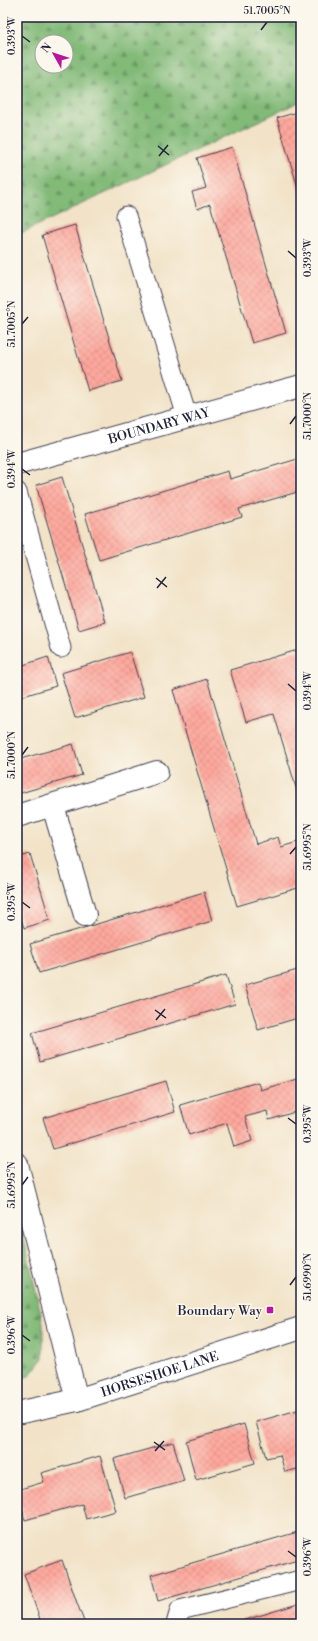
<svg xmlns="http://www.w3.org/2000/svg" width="318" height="1641" font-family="'Libre Bodoni',serif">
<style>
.forest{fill:url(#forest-firs);stroke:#526e5a;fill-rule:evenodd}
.building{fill:url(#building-cross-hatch)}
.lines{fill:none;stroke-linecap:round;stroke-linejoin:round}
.service-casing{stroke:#413f50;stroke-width:21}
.minor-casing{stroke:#413f50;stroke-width:24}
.tertiary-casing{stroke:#413f50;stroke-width:24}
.service{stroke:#fff;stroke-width:19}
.minor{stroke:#fff;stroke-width:22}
.tertiary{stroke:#fff;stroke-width:22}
.ticks{fill:none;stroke:#22223b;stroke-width:1.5}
.poi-dot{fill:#b5179e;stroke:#fbf7ec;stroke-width:1.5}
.labels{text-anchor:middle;stroke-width:3;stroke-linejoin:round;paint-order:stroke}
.street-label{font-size:13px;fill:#22223b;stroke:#fbf7ec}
.poi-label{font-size:13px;fill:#22223b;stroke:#fbf7ec;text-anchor:end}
.neatline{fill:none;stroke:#22223b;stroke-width:1.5}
.ticks-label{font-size:10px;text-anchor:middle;fill:#22223b}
</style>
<defs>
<pattern id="forest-firs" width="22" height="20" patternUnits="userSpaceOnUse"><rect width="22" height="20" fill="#82ba78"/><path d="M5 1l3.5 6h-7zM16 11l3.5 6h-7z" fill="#6a9764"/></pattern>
<pattern id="building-cross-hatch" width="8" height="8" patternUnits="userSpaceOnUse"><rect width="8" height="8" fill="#fea89d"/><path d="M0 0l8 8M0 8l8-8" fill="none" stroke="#d99088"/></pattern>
</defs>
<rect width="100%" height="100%" fill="#fbf7ec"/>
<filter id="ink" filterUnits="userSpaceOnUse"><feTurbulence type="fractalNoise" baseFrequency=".025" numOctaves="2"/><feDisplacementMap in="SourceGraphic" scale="8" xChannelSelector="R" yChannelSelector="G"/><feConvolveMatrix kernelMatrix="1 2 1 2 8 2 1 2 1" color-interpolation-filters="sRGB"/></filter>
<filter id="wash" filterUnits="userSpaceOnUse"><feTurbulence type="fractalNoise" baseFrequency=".012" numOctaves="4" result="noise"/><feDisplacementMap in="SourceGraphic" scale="16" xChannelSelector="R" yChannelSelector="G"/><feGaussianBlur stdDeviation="0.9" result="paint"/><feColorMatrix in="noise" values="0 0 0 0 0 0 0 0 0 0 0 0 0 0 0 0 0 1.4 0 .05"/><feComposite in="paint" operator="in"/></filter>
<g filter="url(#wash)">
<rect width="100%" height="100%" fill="#f2e3c8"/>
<path class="forest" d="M 17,17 L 301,17 L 301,101 L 17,235 ZM 42,42 L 66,42 L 66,66 L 42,66 Z
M 21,1225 L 43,1323 L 43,1358 L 29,1376 L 17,1379 L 17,1226 Z"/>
<g id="blocks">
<path class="building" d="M 301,111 L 301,198 L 277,118 Z
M 232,147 L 286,333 L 252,343 L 210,204 L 197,209 L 192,192 L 206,188 L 197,158 Z
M 75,225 L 122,381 L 88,391 L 42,235 Z
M 301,458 L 301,491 L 239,509 L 242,517 L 99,560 L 85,514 L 228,471 L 230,479 Z
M 62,477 L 105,622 L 79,630 L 36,485 Z
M 301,649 L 301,804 L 274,714 L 246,722 L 230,670 Z
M 130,652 L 144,697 L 75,718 L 61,673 Z
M 48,657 L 56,686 L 17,698 L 17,667 Z
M 207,679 L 256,844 L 278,837 L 281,847 L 301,841 L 301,887 L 237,906 L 173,690 Z
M 73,744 L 82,775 L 17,794 L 17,760 Z
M 30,854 L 50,920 L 24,928 L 17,906 L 17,858 Z
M 204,892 L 212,921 L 39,973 L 30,944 Z
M 301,969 L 301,1017 L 258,1030 L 245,985 Z
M 226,975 L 235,1004 L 40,1062 L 32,1033 Z
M 301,1078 L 301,1110 L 269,1120 L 267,1111 L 245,1117 L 252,1141 L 234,1147 L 227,1123 L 189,1135 L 180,1105 L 258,1082 L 260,1090 Z
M 166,1081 L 175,1112 L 53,1149 L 43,1118 Z
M 301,1409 L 301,1468 L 285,1472 L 280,1455 L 266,1458 L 256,1422 Z
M 244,1424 L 255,1463 L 196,1480 L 186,1441 Z
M 173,1442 L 184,1481 L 125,1498 L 114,1459 Z
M 100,1456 L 116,1511 L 86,1519 L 82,1504 L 25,1520 L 17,1490 L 44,1482 L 41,1473 Z
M 301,1531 L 301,1559 L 158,1601 L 151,1575 Z
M 62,1560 L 77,1603 L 85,1624 L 41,1624 L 39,1616 L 24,1574 Z
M 301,1603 L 301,1624 L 232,1624 Z"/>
</g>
</g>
<g filter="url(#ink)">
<use href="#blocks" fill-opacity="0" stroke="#413f50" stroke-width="1"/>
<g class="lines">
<g class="service-casing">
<path id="service" d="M 126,216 L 187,417
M 17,492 L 61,648
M 176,1624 L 180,1610 L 301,1580"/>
</g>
<g class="minor-casing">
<g id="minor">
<path id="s1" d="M 17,464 L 301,386"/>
<path d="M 53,806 L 85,915"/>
<path d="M 17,816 L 157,772"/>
<path d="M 17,1164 L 77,1400"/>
</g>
</g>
<g class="tertiary-casing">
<g id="tertiary">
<path id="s2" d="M 17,1413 L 77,1400 L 301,1328"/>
</g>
</g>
<use href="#service" class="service"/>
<use href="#minor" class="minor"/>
<use href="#tertiary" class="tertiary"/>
</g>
</g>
<path class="ticks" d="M 261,30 L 267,22M 22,36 L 30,42M 158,146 L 169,155M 159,156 L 168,145M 288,251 L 296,258M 22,324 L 28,317M 290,424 L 296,416M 22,469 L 30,475M 156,578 L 167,587M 157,588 L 166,577M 288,684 L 296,691M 22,755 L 28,747M 290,854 L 296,847M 22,902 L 30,908M 155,1010 L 166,1018M 156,1020 L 165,1009M 288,1118 L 296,1124M 22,1185 L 28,1177M 290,1285 L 296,1277M 22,1335 L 30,1341M 154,1442 L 165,1450M 155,1451 L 164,1441M 288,1551 L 296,1557"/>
<rect class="poi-dot" x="266" y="1306" width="8" height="8" rx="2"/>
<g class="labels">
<g class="street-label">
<text dy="5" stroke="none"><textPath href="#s1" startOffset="147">BOUNDARY WAY</textPath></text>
<text dy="5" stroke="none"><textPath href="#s2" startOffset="148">HORSESHOE LANE</textPath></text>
</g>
<g class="poi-label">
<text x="262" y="1315">Boundary Way</text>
</g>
</g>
<rect width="318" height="1641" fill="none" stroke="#fbf7ec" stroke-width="44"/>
<g transform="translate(54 54) rotate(309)"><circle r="19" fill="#fbf7ec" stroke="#a4a2a5"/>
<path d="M0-3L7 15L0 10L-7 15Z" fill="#b5179e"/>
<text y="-6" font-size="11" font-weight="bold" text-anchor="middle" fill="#22223b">N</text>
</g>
<rect x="22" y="22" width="274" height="1597" class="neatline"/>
<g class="ticks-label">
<text x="267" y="14">51.7005°N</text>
<text transform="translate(11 36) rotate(-90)" y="4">0.393°W</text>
<text transform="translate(307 258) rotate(-90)" y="4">0.393°W</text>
<text transform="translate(11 324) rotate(-90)" y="4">51.7005°N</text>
<text transform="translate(307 416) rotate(-90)" y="4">51.7000°N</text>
<text transform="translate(11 469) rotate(-90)" y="4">0.394°W</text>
<text transform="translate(307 691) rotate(-90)" y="4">0.394°W</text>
<text transform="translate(11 755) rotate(-90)" y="4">51.7000°N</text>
<text transform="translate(307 847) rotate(-90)" y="4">51.6995°N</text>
<text transform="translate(11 902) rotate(-90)" y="4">0.395°W</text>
<text transform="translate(307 1124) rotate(-90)" y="4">0.395°W</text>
<text transform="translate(11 1185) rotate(-90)" y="4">51.6995°N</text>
<text transform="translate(307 1277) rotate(-90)" y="4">51.6990°N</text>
<text transform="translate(11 1335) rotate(-90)" y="4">0.396°W</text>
<text transform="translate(307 1557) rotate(-90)" y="4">0.396°W</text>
</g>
</svg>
